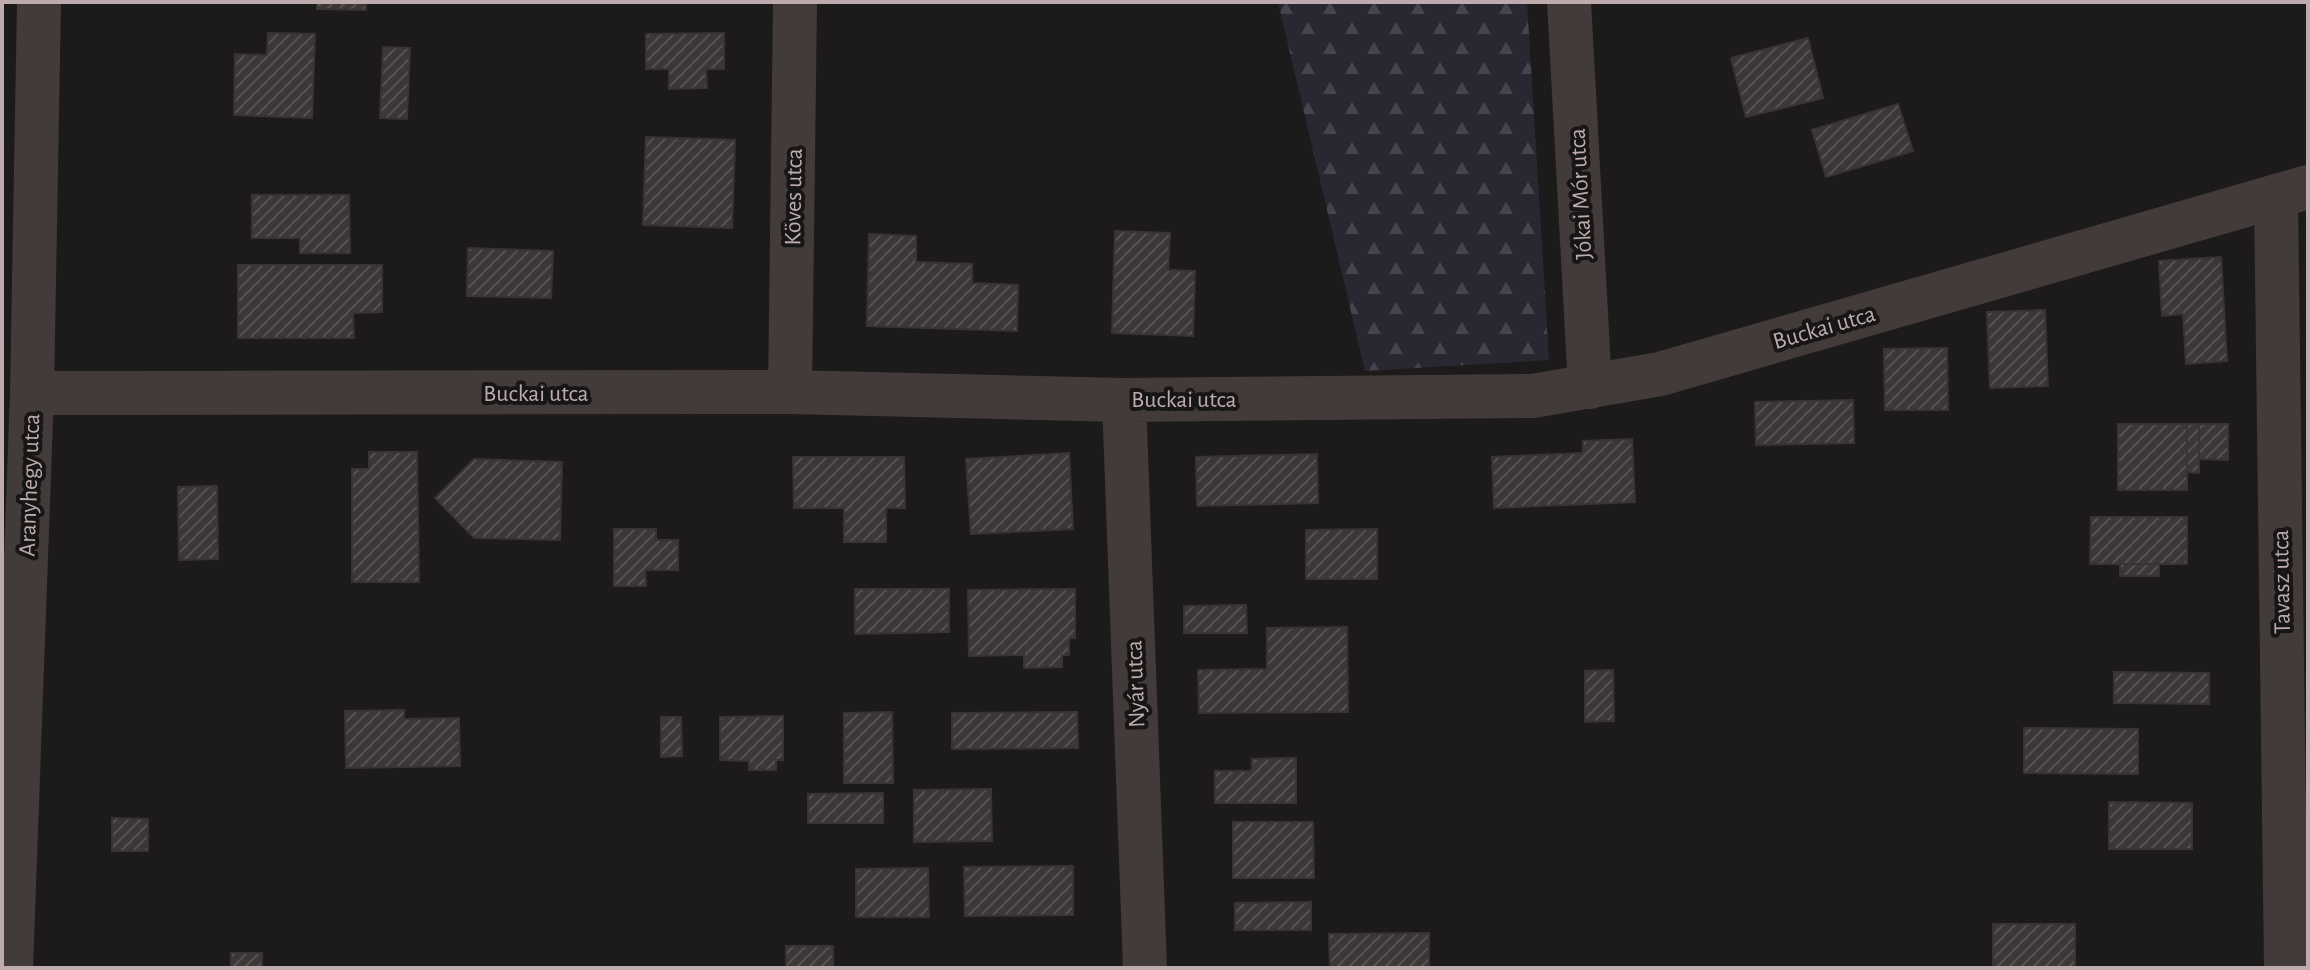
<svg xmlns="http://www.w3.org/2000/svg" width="2310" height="970" font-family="'Alegreya Sans',sans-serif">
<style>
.forest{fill:url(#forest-firs)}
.building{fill:url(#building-hatch);stroke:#383434;stroke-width:2}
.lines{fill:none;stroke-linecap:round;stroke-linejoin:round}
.minor{stroke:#423b3a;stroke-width:44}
.labels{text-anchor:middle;stroke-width:8;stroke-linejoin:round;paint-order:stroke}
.street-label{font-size:24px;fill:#bdabae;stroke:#171515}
</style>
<defs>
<pattern id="forest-firs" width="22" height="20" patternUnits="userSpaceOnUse" patternTransform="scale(2)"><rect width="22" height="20" fill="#2a2732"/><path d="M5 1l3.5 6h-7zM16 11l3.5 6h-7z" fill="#47444d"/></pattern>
<pattern id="building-hatch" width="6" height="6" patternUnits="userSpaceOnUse" patternTransform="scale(2)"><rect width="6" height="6" fill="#3b3737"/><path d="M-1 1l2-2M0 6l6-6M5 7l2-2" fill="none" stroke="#555151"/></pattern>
</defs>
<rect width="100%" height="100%" fill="#1c1a1a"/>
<path class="forest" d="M 1278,2 L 1527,2 L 1549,360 L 1365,371 Z"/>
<path class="building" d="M 317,2 L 366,2 L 366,10 L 317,9 Z
M 268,33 L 315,34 L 312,118 L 234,115 L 235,54 L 267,55 Z
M 724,33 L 724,69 L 706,69 L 707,88 L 669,89 L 669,69 L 646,69 L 646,34 Z
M 1808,38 L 1823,98 L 1746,117 L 1731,58 Z
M 383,47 L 410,48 L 407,119 L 380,118 Z
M 1898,104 L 1913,151 L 1826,177 L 1812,130 Z
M 646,137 L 735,140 L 732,228 L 643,225 Z
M 252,195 L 349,195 L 350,253 L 300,253 L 300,238 L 252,238 Z
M 1115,231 L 1170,233 L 1168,270 L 1195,271 L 1193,336 L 1112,333 Z
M 869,234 L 916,236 L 916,262 L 972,264 L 972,283 L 1018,285 L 1017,331 L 867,326 Z
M 468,248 L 553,251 L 551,298 L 467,296 Z
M 2221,257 L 2227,361 L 2186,364 L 2183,314 L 2162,316 L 2159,261 Z
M 238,265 L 382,265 L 382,312 L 353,313 L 354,338 L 238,338 Z
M 2045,310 L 2048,386 L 1990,388 L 1987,312 Z
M 1947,348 L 1948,410 L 1885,410 L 1884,349 Z
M 1853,400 L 1854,443 L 1756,445 L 1755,402 Z
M 2118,424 L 2187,424 L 2187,490 L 2118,490 Z
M 2187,424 L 2199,424 L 2199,473 L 2187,472 Z
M 2199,424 L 2228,424 L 2228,460 L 2199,459 Z
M 1632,439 L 1635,502 L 1494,508 L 1492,457 L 1583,453 L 1583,441 Z
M 369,452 L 417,452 L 419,582 L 352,582 L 352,469 L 369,469 Z
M 1069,453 L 1073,529 L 971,534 L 966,459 Z
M 1317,454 L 1318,503 L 1197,506 L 1196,457 Z
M 793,457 L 904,457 L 905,508 L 886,508 L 886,542 L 844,542 L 844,508 L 794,508 Z
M 474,459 L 562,462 L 560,540 L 474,538 L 435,498 Z
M 217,486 L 218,559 L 179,560 L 178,487 Z
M 2091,517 L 2187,517 L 2187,564 L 2090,564 Z
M 614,529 L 656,529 L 656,540 L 678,540 L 678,570 L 645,570 L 646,586 L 614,586 Z
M 1377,529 L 1377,579 L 1306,579 L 1306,530 Z
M 2120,564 L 2159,564 L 2159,576 L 2120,576 Z
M 855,589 L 949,589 L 949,632 L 855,634 Z
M 1075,589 L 1075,638 L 1069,638 L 1069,655 L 1062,655 L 1062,667 L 1024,668 L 1024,655 L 969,656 L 968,590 Z
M 1246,605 L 1247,633 L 1184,633 L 1184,606 Z
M 1347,627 L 1348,712 L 1199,713 L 1198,670 L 1267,669 L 1267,628 Z
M 1613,670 L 1614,721 L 1585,722 L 1585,671 Z
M 2114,672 L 2209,673 L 2209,704 L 2114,703 Z
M 404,710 L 404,719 L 459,718 L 460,766 L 346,768 L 345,711 Z
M 892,712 L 893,783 L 844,783 L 844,713 Z
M 1077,712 L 1078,748 L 952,749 L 952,713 Z
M 783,716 L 783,760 L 776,760 L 776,770 L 749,770 L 749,761 L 720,760 L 720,717 Z
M 661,717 L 681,717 L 682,756 L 661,757 Z
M 2024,728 L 2138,729 L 2138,774 L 2024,773 Z
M 1296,758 L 1296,803 L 1215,803 L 1215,771 L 1252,771 L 1252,759 Z
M 991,789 L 992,841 L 914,842 L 914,790 Z
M 883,793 L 883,823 L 808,823 L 808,794 Z
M 2109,802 L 2192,803 L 2192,849 L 2109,849 Z
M 112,818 L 148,819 L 148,851 L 112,851 Z
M 1233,822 L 1313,822 L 1314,878 L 1233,878 Z
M 1073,866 L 1073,915 L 965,916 L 964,867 Z
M 928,868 L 929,917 L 856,917 L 856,869 Z
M 1311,902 L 1311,930 L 1235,930 L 1235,903 Z
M 1993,924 L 2075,924 L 2075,968 L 1993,968 Z
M 1429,933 L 1429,968 L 1330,968 L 1329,934 Z
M 786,946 L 833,946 L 833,968 L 773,968 L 786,967 Z
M 231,953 L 262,953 L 262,968 L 231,968 Z"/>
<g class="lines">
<path class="minor" d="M 1569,2 L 1590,387
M 2276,197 L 2286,968
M 790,392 L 795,2
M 32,393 L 790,392 L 1124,400 L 1533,396 L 1660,374 L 2308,187
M 1124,400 L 1145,968
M 11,968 L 32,393 L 39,2"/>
</g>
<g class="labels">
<g class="street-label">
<text transform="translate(1580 194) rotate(-93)" y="8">Jókai Mór utca</text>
<text transform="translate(793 197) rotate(-89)" y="8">Köves utca</text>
<text transform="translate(1824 327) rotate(-16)" y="8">Buckai utca</text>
<text x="536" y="401">Buckai utca</text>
<text x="1184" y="407">Buckai utca</text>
<text transform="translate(29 485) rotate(-88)" y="8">Aranyhegy utca</text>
<text transform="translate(2281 582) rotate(-91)" y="8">Tavasz utca</text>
<text transform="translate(1135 684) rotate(-92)" y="8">Nyár utca</text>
</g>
</g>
<rect width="2310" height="970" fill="none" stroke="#bdabae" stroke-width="8"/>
</svg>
